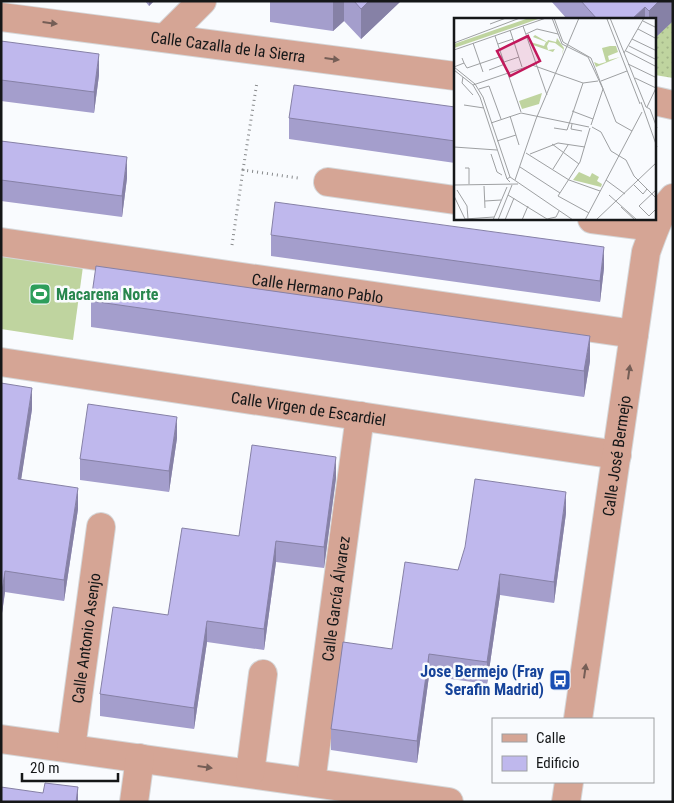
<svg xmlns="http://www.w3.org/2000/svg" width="674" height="803" font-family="'Roboto Condensed',sans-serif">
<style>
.green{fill:url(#green-dots)}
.pitch{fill:#bfd49f}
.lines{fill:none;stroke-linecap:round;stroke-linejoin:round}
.minor-casing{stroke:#d5d7d9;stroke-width:30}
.path{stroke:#888a8c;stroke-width:3;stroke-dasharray:1 4;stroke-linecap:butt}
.minor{stroke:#d5a595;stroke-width:28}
.wall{fill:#a49ecc}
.shaded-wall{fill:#8681a6}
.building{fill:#bfb8ed;stroke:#8681a6}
.oneway{fill:#755e56}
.labels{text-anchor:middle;stroke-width:5;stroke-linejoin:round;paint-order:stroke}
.street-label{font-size:16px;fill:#151718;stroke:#f9fbfe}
.leisure-label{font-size:16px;font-weight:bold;fill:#27864d;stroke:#f9fbfe;text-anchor:start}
.transit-label{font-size:16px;font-weight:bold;fill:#164399;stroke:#f9fbfe;text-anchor:end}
.inset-road{fill:none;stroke:#9ea0a2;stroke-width:1}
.view{fill:#c2185b;fill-opacity:0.15;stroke:#c2185b;stroke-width:2.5}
.inset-edge{fill:none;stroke:#151718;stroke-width:2.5}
</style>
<defs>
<pattern id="green-dots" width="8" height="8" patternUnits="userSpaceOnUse" patternTransform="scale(1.25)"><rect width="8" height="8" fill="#bfd49f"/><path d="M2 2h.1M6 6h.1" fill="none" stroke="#a3b588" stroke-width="1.8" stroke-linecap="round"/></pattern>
</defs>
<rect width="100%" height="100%" fill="#f9fbfe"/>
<path class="green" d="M 673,13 L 673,78 L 655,75 L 655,38 L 667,26 Z"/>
<path class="pitch" d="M 1,247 L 84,259 L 73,340 L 1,329 Z"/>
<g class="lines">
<g class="minor-casing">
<g id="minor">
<path id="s1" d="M 1,17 L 455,76"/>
<path d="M 165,38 L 202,1"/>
<path d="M 655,101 L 673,105"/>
<path d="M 328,182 L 455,200"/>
<path d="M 592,219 L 654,227"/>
<path id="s2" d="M 1,242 L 634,334"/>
<path id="s3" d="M 1,362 L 617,455"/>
<path id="s4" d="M 578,719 L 646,252 C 653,233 659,213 673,198"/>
<path d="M 1,739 L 449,802"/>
<path id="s5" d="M 71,748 L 101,527"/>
<path d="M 250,773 L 263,674"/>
<path id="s6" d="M 311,782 L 360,416"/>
<path d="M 134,802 L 140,758"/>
<path d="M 566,802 L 569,782"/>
</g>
</g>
<path class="path" d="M 243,170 L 257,82
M 232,245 L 243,170 L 298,178"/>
<use href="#minor" class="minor"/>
</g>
<path class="wall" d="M 145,1 L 154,1 L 149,6 Z
M 270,1 L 401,1 L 361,39 L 344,21 L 333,31 L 270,22 Z
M 551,1 L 673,1 L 673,21 L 655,38 L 655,19 L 567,19 Z
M 1,41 L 99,75 L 94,113 L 1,101 Z
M 455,107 L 455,163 L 289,139 L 289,118 Z
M 1,141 L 127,178 L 122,217 L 1,201 Z
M 271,235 L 604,268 L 600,302 L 271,256 Z
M 91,301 L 590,361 L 584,397 L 91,327 Z
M 1,383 L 32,409 L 21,479 L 78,509 L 64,601 L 5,592 L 1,620 Z
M 177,438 L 169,492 L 80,480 L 80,459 Z
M 336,478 L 324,568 L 276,562 L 264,650 L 207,642 L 194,729 L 100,716 L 100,694 L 168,615 L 239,536 Z
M 566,513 L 554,603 L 500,595 L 487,684 L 429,676 L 417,763 L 331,750 L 331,729 L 392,649 L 458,570 Z"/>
<path class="shaded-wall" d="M 149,1 L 154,1 L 149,6 Z
M 333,1 L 344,1 L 344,21 L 333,31 Z
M 369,1 L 401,1 L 361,39 L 361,9 Z
M 659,1 L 673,1 L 673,21 L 655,38 L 655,19 L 649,19 L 649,11 Z
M 645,7 L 645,19 L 632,19 Z
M 99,54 L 99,75 L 94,113 L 94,92 Z
M 127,157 L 127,178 L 122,217 L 122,196 Z
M 604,247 L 604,268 L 600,302 L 600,281 Z
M 590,336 L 590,361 L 584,397 L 584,371 Z
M 32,388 L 32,409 L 18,500 L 18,479 Z
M 177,417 L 177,438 L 169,492 L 169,471 Z
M 336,457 L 336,478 L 324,568 L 324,547 Z
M 78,488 L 78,509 L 64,601 L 64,580 Z
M 566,492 L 566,513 L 554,603 L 554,582 Z
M 276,541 L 276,562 L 264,650 L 264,629 Z
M 5,571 L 5,592 L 1,620 L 1,598 Z
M 500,574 L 500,595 L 487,684 L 487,662 Z
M 207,621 L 207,642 L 194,729 L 194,708 Z
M 429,654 L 429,676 L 417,763 L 417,741 Z
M 78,787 L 78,802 L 76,802 Z"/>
<path class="building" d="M 354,1 L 369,1 L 361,9 Z
M 581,1 L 659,1 L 649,11 L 645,7 L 632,19 L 597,19 Z
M 1,41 L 99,54 L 94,92 L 1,80 Z
M 294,85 L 455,107 L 455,141 L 289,118 Z
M 1,141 L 127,157 L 122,196 L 1,180 Z
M 275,202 L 604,247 L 600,281 L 271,235 Z
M 96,266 L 590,336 L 584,371 L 91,301 Z
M 1,383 L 32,388 L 18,479 L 78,488 L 64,580 L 5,571 L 1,598 Z
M 88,404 L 177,417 L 169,471 L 80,459 Z
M 252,445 L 336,457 L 324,547 L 276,541 L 264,629 L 207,621 L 194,708 L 100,694 L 113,607 L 168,615 L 182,528 L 239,536 Z
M 475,479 L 566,492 L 554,582 L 500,574 L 487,662 L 429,654 L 417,741 L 331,729 L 343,642 L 392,649 L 405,562 L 458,570 L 465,547 Z
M 45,783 L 78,787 L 76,802 L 1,802 L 1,787 L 43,793 Z"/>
<defs><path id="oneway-solid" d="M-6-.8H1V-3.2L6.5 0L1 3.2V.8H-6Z" transform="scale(1.25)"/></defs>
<g class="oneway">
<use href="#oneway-solid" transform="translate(50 23) rotate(7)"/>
<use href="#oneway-solid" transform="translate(332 59) rotate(7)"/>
<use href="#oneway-solid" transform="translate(629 372) rotate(-82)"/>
<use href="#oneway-solid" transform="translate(585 671) rotate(-82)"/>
<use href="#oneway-solid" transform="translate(205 767) rotate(8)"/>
</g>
<defs>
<g id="stadium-square" transform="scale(1.125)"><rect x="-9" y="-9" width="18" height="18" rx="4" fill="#2e9e5b" stroke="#f9fbfe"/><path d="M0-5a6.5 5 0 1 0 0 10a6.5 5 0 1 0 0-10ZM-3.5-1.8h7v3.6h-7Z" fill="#fff"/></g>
<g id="bus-square" transform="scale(1.125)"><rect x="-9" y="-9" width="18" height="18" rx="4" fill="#1a4fb4" stroke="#f9fbfe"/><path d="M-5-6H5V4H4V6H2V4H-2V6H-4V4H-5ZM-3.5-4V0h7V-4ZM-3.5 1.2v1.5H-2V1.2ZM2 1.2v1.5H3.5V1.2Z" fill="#fff"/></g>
</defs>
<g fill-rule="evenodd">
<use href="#stadium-square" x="40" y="294"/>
<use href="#bus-square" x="560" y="680"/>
</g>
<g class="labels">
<g class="street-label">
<text dy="6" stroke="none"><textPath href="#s1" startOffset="229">Calle Cazalla de la Sierra</textPath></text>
<text dy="6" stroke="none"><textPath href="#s2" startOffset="320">Calle Hermano Pablo</textPath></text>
<text dy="6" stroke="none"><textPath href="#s3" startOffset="311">Calle Virgen de Escardiel</textPath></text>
<text dy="6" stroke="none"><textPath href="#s4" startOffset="266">Calle José Bermejo</textPath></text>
<text dy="6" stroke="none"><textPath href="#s6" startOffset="185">Calle García Álvarez</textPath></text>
<text dy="6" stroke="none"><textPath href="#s5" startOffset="111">Calle Antonio Asenjo</textPath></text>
</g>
<g class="leisure-label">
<text x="56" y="300">Macarena Norte</text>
</g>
<g class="transit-label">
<text x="544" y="677">Jose Bermejo (Fray<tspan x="544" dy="18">Serafin Madrid)</tspan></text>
</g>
</g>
<g transform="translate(454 18)">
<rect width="202" height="202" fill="#f9fbfe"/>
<path d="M 75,0 L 87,0 L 0,30 L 0,26 ZM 81,17 L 93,24 L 94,22 L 102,24 L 103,20 L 110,30 L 108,37 L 109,31 L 101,25 L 95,24 L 93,28 L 94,32 L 101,31 L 99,34 L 79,27 L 76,24 L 90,28 L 92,24 L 79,19 ZM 156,28 L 162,28 L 164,34 L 154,38 L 155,42 L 166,39 L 142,49 L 140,44 L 145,46 L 152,44 L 148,30 Z" fill="#bfd49f"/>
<path d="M 88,75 L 85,86 L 68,91 L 65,83 ZM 125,154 L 136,159 L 138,155 L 145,159 L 143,163 L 148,166 L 147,169 L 119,162 Z" fill="#bfd49f"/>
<path class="inset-road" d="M 98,0 L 108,26 L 134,39 L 149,71M 100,0 L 109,24 L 137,40 L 162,104 L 178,113M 156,0 L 192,89M 153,1 L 186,86M 189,3 L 203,10M 36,6 L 52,0M 69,8 L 93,77M 184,11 L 203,21M 56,12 L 68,49M 72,16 L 83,11 L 104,16M 41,18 L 67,94M 178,21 L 203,33M 0,25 L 66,0M 19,25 L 29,54M 44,26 L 59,21M 175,28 L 203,42M 0,32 L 92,0M 172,33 L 203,49M 170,35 L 190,0M 50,44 L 65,39M 10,45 L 13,50 L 48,38M 174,46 L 203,60M 0,49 L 21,66 L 29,79 L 56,159M 0,49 L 10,45 L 8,40M 0,52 L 19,67 L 26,79 L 53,161M 35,52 L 51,46M 9,59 L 8,65 L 19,77M 181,60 L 202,70M 147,63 L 173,53M 19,67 L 78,47 L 129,65 L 144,63M 25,71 L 35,68 L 47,101M 187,84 L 203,129M 10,87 L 30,90M 192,89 L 196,91 L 203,110M 193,89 L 202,70M 118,93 L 139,101M 56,98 L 65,127M 37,105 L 67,95 L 135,109M 118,106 L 117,111 L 128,113M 137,107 L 149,71M 138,109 L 147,114 L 157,133 L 172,142 L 180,158 L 203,181M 100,110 L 113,112 L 129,65M 43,123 L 62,117M 98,126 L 125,146M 0,129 L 43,132M 72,135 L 115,162 L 146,173M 37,136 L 43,154 L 48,157M 76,136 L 104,125 L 131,129M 66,149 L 106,175M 11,150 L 15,150 L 15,166M 99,151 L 114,127M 61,162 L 82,101 L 125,0M 152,162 L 171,176M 56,164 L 53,161 L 56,159 L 119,202M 0,167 L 64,166M 180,167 L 189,176 L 193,171M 30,168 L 31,190M 203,171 L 185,188 L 195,198 L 203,190M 3,172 L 13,188 L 14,201M 54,177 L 93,201M 155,177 L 183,202M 0,178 L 11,201M 31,183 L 47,182M 167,189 L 181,202M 135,195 L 104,178 L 126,144 L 136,110M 11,201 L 40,199M 93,201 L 102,199 L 105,193M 39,202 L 53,169M 44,202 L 58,167M 51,202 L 60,180M 68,202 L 74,188M 131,202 L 188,94M 142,202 L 203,144"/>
<path class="view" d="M 74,18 L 86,43 L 56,58 L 43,33 Z"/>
<rect width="202" height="202" class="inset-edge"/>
</g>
<rect width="674" height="803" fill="none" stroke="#151718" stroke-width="5"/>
<rect x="492" y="718" width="162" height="65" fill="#f9fbfe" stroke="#9ea0a2"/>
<rect x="502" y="734" width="25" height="8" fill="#d5a595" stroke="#9ea0a2"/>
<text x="536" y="743" font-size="15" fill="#151718">Calle</text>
<rect x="502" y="756" width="25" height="15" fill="#bfb8ed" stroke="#9ea0a2"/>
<text x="536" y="768" font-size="15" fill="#151718">Edificio</text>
<path d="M22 773v8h96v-8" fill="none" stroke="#151718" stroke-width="2.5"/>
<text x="30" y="773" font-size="15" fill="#151718" stroke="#f9fbfe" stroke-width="4" paint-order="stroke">20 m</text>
</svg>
